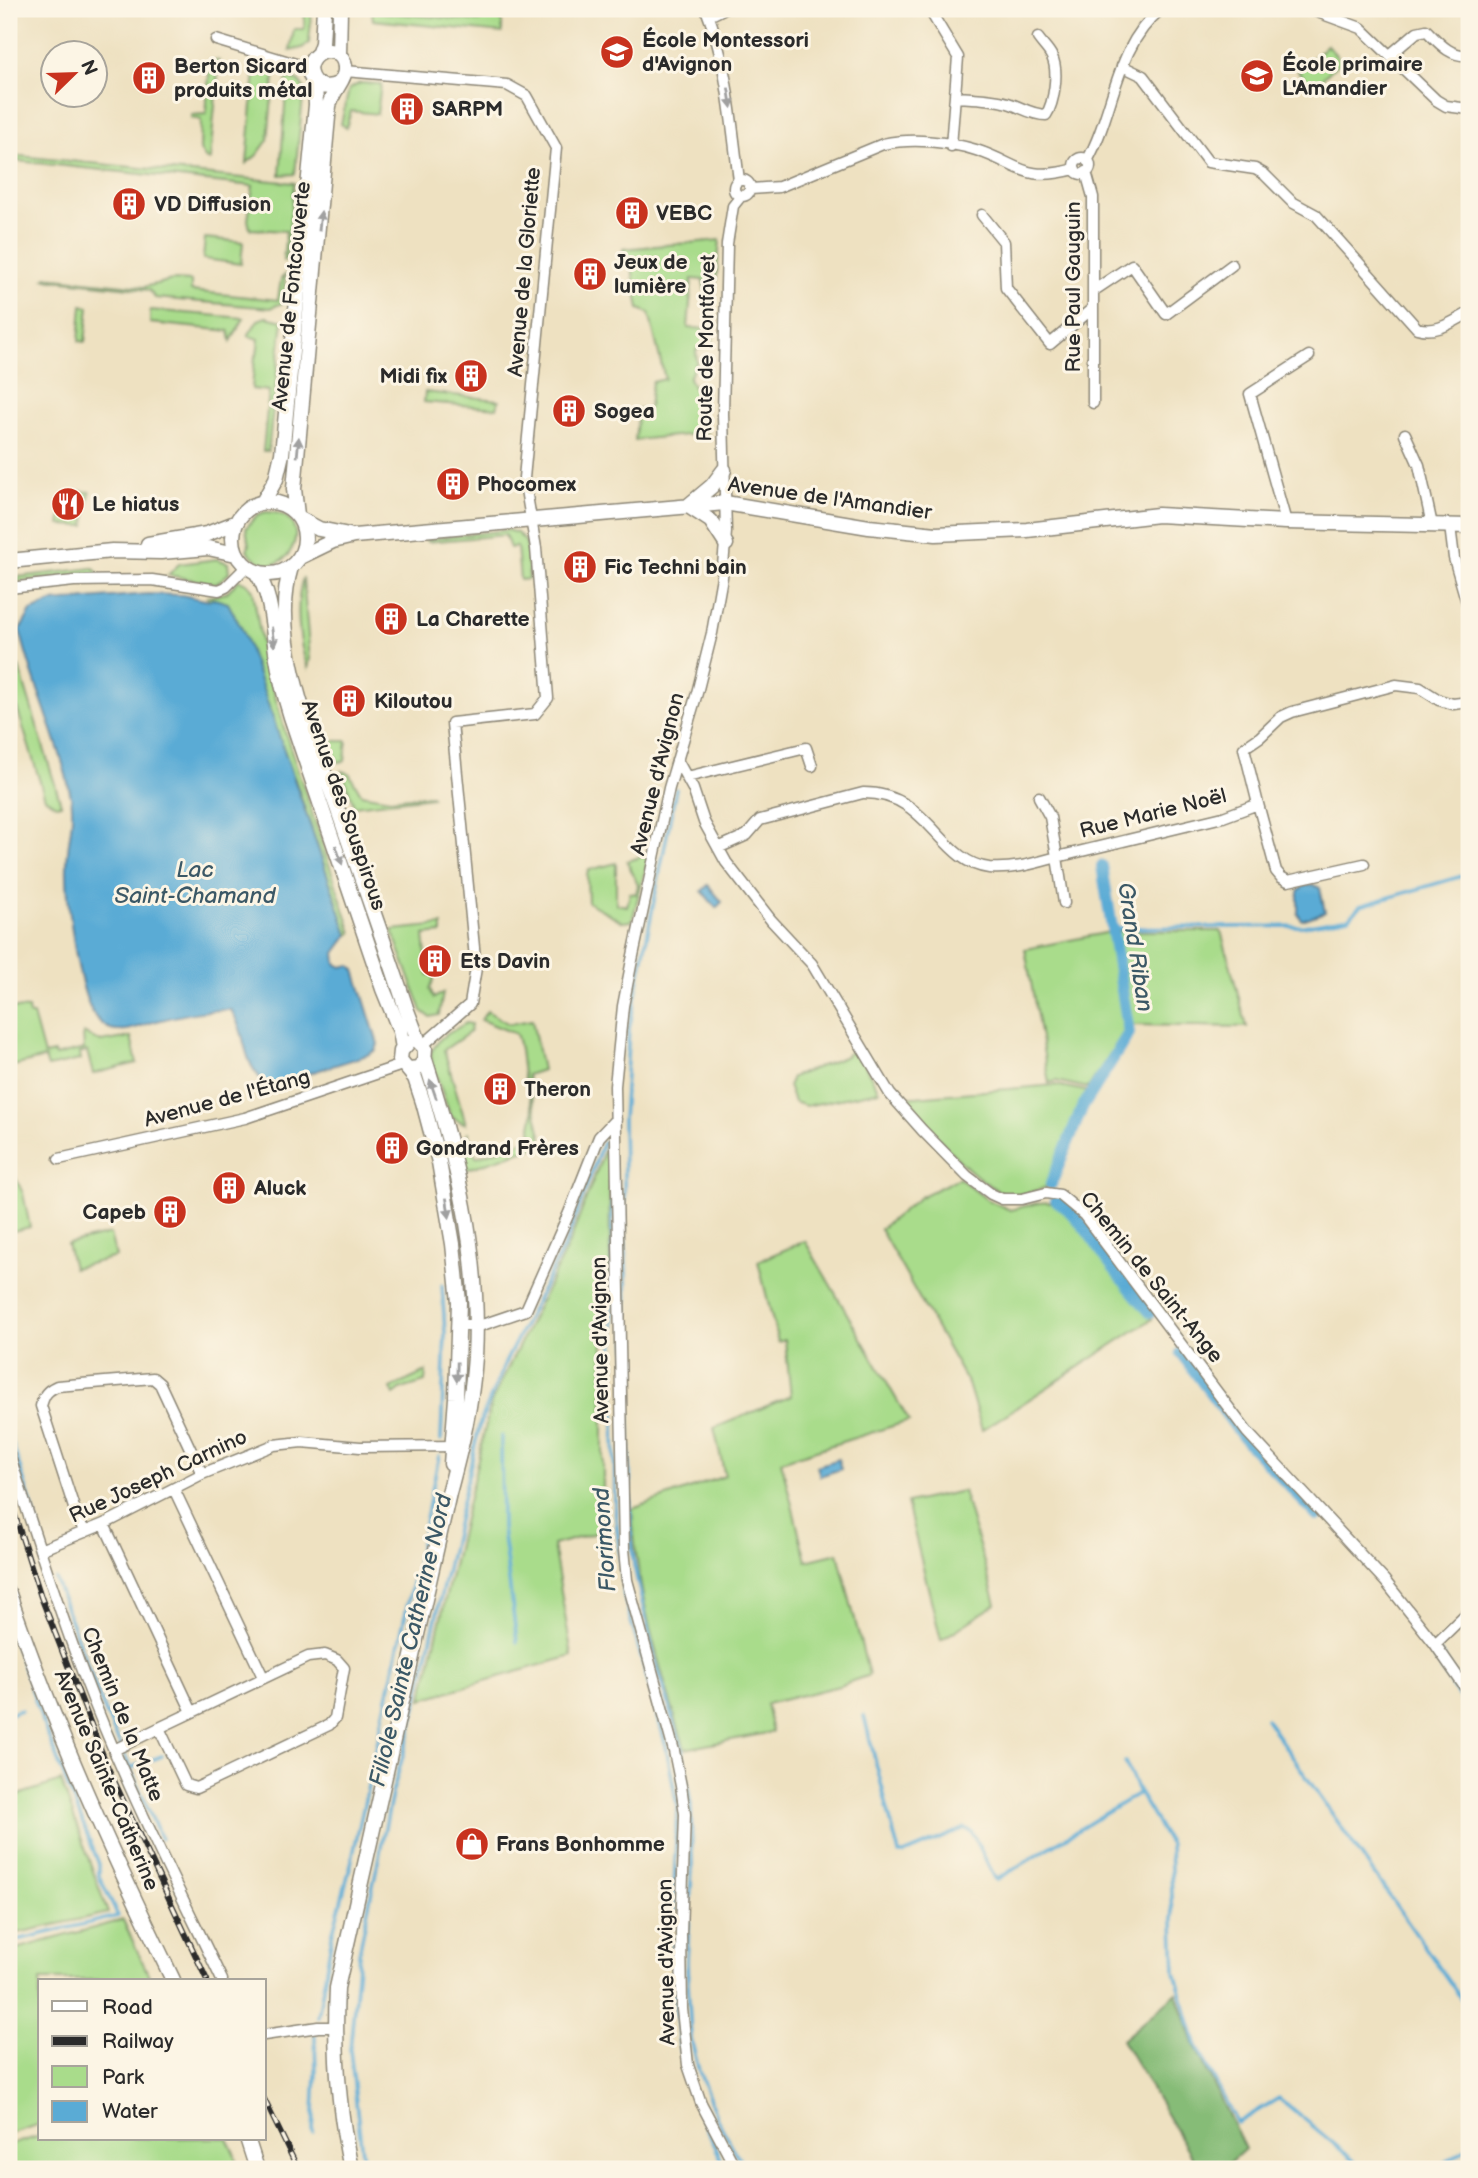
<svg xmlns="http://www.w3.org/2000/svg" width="1478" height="2178" font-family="'Balsamiq Sans',sans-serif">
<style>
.green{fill:#a9dc8b;stroke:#6a845b;stroke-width:2}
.forest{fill:#86bc77;stroke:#587451;stroke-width:2}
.water{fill:#5aabd5;stroke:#426b80;stroke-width:2}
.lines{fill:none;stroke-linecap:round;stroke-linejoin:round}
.stream{stroke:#5aabd5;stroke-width:3.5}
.canal{stroke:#5aabd5;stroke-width:12}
.minor-casing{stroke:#8c8676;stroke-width:13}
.major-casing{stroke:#8c8676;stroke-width:17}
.minor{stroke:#fff;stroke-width:10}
.major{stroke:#fff;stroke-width:14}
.rail-casing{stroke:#2b2b2b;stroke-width:6}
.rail{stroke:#fcf5e5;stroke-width:3.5;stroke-dasharray:10;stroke-linecap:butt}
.oneway{fill:#a0a0a0}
.labels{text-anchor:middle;stroke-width:6;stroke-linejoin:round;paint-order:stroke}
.poi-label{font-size:21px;font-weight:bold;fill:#2b2b2b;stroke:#fcf5e5;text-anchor:start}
.street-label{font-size:21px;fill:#2b2b2b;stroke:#fcf5e5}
.water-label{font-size:23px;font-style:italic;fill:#3b5866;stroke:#fcf5e5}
</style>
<rect width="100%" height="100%" fill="#fcf5e5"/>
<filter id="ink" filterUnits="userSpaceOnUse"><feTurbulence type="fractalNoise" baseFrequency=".0143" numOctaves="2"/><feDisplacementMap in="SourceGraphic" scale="14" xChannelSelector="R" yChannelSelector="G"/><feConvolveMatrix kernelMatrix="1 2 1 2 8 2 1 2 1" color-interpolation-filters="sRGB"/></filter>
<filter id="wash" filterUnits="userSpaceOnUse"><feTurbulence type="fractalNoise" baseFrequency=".00686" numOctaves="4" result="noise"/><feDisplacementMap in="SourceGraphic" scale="28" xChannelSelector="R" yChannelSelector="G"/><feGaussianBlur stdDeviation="1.57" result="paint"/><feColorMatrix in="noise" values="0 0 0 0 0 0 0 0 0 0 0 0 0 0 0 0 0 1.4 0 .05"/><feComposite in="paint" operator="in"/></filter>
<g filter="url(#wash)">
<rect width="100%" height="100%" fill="#eee1c1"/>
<path class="green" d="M 305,9 L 312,9 L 309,43 L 302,48 L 290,51 L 294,29 L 304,29 Z
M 372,11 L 478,21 L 496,12 L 502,23 L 502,33 L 373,20 Z
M 1327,45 L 1341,61 L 1313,87 L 1298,71 Z
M 256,59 L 267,67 L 274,77 L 268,140 L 257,155 L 247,163 Z
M 210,60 L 219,61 L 210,160 L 206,159 L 200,150 L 201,120 L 191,118 L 191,115 L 206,114 Z
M 287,78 L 298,81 L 304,88 L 295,174 L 280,175 Z
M 360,83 L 381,84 L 377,114 L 351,111 L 346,128 L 341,124 L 349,89 Z
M 9,155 L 294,183 L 286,261 L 283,261 L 286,231 L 250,229 L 248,220 L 253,186 L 9,160 Z
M 205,238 L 243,242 L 241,264 L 203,259 Z
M 720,240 L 715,293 L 705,291 L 703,280 L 692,279 L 688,328 L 714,329 L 712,344 L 696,350 L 697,362 L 689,378 L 700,400 L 700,429 L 707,433 L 635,440 L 638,409 L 645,410 L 649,407 L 652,382 L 665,379 L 649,313 L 639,309 L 632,268 L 625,265 L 623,249 Z
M 285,275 L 284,302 L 271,308 L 155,298 L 149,290 L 44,279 L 46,277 L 144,287 L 172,280 L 191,281 L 191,291 L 278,300 L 281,279 Z
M 82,305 L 89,307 L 85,342 L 79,341 Z
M 150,310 L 244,318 L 231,341 L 229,331 L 150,323 Z
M 266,317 L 283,321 L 268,451 L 263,451 L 269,391 L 252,389 L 255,356 L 257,355 L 259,339 L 248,336 L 258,320 Z
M 425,392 L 499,400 L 497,408 L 424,402 Z
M 76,491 L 90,492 L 85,526 L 60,525 L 62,512 L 83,513 L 85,497 L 75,496 Z
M 265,512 C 325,511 283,597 247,550 L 249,546 L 246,528 L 257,515 Z
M 507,530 L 517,533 L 526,542 L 529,579 L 520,580 L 517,547 L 510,548 L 505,535 L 427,542 L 426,539 Z
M 217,559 L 228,563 L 229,573 L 216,584 L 168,575 L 179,564 Z
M 93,568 L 100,575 L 9,582 L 9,578 Z
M 303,577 L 310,659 L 308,668 C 298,643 295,603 303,577 Z
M 239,580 L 247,583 L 253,590 L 263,653 L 286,735 L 352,933 L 348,935 L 296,782 L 228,603 L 206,597 L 226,593 Z
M 19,667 L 61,804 L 56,805 L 45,798 L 9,682 L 9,672 Z
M 330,741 L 347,741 L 345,761 L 337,762 Z
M 342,771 L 349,773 L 361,794 L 390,799 L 430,795 L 432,797 L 354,806 Z
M 644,856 L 648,859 L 632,921 L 623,922 L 588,902 L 587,875 L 589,870 L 616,863 L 616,904 L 627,906 L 630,893 L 636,894 L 638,885 L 627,861 Z
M 442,925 L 442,933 L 424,935 L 428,975 L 436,974 L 430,989 L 434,998 L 443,993 L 439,1015 L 430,1017 L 422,1011 L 392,930 Z
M 1116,931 L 1221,931 L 1247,1027 L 1131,1025 Z
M 1110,932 L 1124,1032 L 1088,1088 L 1056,1081 L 1049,1083 L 1025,949 Z
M 9,1008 L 28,1009 L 29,1015 L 33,1015 L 44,1055 L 54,1053 L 55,1056 L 84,1049 L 83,1033 L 101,1042 L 131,1037 L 137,1063 L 93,1074 L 87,1051 L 79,1053 L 80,1060 L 48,1067 L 45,1058 L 9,1067 Z
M 487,1011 L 509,1024 L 532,1020 L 542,1070 L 527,1075 L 543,1144 L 465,1170 L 462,1144 L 468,1133 L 476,1157 L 533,1138 C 528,1123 534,1123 533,1111 C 532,1100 526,1088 524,1078 C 520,1063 522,1048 516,1034 L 481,1020 Z
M 466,1023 L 471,1024 L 470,1032 L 444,1050 L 466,1124 L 451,1117 L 432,1063 L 431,1052 L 441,1038 Z
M 855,1048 L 879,1091 L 806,1106 L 794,1102 L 788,1086 L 792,1077 L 844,1057 Z
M 1055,1085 L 1086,1091 L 1045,1188 C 1035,1190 1023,1196 1013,1195 C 982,1194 923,1121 903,1098 Z
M 609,1143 L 610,1262 L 603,1339 L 603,1531 L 553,1545 L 572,1656 L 422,1699 L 491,1403 L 570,1241 L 607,1144 Z
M 9,1165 L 23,1193 L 30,1227 L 9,1232 Z
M 959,1178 L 986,1199 L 1010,1210 C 1025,1207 1043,1198 1059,1205 C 1080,1214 1135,1296 1152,1319 L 982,1430 L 968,1384 L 880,1229 L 920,1197 Z
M 110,1234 L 116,1257 L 73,1268 L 67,1244 Z
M 805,1241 L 909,1421 L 781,1461 L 806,1561 L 838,1553 L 869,1675 L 839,1686 L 766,1704 L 772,1732 L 685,1749 C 660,1669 636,1593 632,1509 L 725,1476 L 714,1428 L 791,1396 L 785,1340 L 778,1342 L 758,1261 Z
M 426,1372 L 425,1382 L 402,1389 L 394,1395 L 391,1388 Z
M 963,1491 L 996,1604 L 941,1640 L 907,1503 Z
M 61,1781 L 108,1913 L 9,1935 L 9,1798 Z
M 123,1920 L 151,1980 L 40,1980 L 40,2124 L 9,2134 L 9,1951 Z
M 40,2136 L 40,2138 L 227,2138 L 235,2155 L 237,2169 L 9,2169 L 9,2145 Z"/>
<path class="forest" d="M 1177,1993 L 1194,2044 L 1245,2149 L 1223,2169 L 1199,2169 L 1122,2040 Z"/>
<path class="water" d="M 147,594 L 182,595 L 205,600 L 215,599 L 228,603 L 243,631 L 348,935 L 335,953 L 336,964 L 342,967 L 350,965 L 355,970 L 378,1044 L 376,1050 L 367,1055 L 269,1086 C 239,1063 250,1039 231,1010 C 207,1009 181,1015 157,1021 C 143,1024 127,1034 111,1029 C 104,1027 95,1018 92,1012 C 77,983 66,899 67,866 C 67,843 75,820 71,797 C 60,740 33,687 20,630 L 31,611 L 52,602 Z
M 708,885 L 722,902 L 716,908 L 702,891 Z
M 1314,885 L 1320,888 L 1325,912 L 1302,920 L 1298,914 L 1298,891 L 1304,886 Z
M 838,1459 L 841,1469 L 820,1476 L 817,1466 Z"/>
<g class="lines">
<path class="stream" d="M 676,789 L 629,1029 L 623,1120 L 631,1535 L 634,1565 L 654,1656 L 682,1748 L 691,1806 L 692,1866 L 687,1962 L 691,2039 L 699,2071 L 717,2119 L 745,2169
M 1113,928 L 1304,926 L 1349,918 L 1360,906 L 1469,874
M 612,1201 L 615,1507 L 624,1596 L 666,1746 L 677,1805 L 673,1927
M 9,1433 L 44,1545
M 501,1436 L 502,1528 L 517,1642
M 441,1440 L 445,1333 L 442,1285
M 417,1562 L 439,1456
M 55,1579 L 100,1699 L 130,1768
M 9,1625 L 43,1723 L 99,1864 L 99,1876 L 118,1916 L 9,1942
M 9,1714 L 21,1710
M 864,1716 L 899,1854 L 904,1854 L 965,1828 L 971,1831 L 996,1880 L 1139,1793
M 1266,1719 L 1469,2010
M 1125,1762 L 1139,1793 L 1170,1845 L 1175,1972 L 1196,2044 L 1237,2123 L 1279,2098 L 1364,2169
M 161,1839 L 130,1768 L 162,1756
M 673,1942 L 674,1986 L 680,2052
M 318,2017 L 332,1935 L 351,1864 L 413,1579
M 698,2111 L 726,2169
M 313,2132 L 316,2073 L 315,2035
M 366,2169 L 362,2153 L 350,2050 L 359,1953 L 392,1794 L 411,1728 L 480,1423 L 506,1361 L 566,1242 L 603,1142
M 1435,2169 L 1469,2147"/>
<path class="canal" d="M 1051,1184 L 1082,1108 L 1129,1033 L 1102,866
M 1056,1200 C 1081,1217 1094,1242 1112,1266 C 1124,1281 1137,1297 1150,1312
M 1181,1353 L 1243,1437 L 1317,1516
M 1437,1655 L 1469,1704"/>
</g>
</g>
<g filter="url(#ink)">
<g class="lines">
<g class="minor-casing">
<path id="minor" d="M 706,9 C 728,64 731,122 739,180
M 932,9 L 932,14 L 958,57 L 951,146
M 1309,9 L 1361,28 L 1436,100 L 1446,106 L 1469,109
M 709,16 L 723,9
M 216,40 L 309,68
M 1390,55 L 1417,32 L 1426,30 C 1439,43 1450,57 1469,55
M 1122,66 L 1143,76 L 1208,162 L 1255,169 L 1264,174 L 1292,202 L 1316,215 L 1417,328 C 1437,334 1452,322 1469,313
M 345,71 L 507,85 L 527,96 L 556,148 L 524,478 L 536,548 L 548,698 L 535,714 L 452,723 L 476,968 L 470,1004 L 423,1045
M 956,97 C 973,98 991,98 1008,103 C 1021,107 1032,115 1046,115 C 1054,103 1059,71 1052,57 C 1049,50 1042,44 1038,38
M1074 166a8 8 0 1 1 16 0a8 8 0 1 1-16 0Z
M 1087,161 C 1115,111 1114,48 1161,9
M 1086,172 L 1093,197 L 1093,403
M734 188a8 8 0 1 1 16 0a8 8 0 1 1-16 0Z
M 751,189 L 779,187 L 883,144 C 912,138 947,141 976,150 C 1020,164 1022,183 1075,169
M 982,215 L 1004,242 L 1006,288 L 1050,344 L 1093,308
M 1093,291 L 1132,265 L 1166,314 L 1232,265
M 1405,434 L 1419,465 L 1432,525
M 1286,522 L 1250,394 L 1309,356
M 1450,526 L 1454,558 L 1469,610
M 9,588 L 74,581 L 152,580 L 219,590 L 226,587 L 246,567
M 677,760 L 693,789 L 704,822 L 726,862 L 771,920 L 812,964 L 890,1094 L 922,1130 L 967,1176 L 991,1194 L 1002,1199 L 1022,1199 L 1046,1193 L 1060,1195 L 1084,1215 L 1247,1432 L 1385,1581 L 1435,1644 L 1469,1693
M 687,777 L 806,748 L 812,766
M 1258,804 L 1276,871 L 1281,877 L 1288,881 L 1364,864
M 718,848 L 747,835 L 760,820 L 863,793 C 929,792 939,862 989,868 C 1013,870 1035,863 1057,857 L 1050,817 L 1039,797
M 1064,903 L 1057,857 L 1223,817 L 1258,804 L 1244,748 L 1260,737 L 1281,717 L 1292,712 L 1396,685 L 1420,688 L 1439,700 L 1453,704 L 1469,702
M 59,1159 L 245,1118 L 402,1065
M 458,1325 L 482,1325 L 526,1310 L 569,1213 L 599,1137 L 616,1119
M 9,1454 C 33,1528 56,1603 84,1676 C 123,1780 174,1880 222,1980
M 174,1489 L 263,1677
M 104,1524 L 192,1712
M 85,1532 L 77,1517 L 41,1406 C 44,1395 46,1391 57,1386 L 153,1378 L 160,1384 L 202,1474
M 40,1550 L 104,1524 L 202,1474 L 274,1445 L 302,1442 L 360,1447 L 459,1446
M 1435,1644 L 1469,1611
M 325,1655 L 337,1660 L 344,1668 L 335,1718 L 329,1725 L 207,1783 L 196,1788 L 186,1785 L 159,1728 L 308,1657 Z
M 114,1750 L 159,1728
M 264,2035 L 318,2027 L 335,2027
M 736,2169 L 701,2103 L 688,2065 L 682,2009 L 681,1934 L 685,1814 L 681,1786 L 674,1751 L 627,1580 L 624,1549 L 615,1086 L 623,1006 L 631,965 L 669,788 L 697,693 L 712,633 L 722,577 L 726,532 L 723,414 L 727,244 L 733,206 L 741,196"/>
</g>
<g class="major-casing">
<path id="major" d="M 319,52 L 322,43 L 324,9
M 339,55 L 340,9
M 724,470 L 712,486 L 688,506 L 711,521 L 726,544
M233 538a36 36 0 1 1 72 0a36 36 0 1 1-72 0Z
M 263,502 L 276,479 L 282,454 L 316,105 L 315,83
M 297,515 L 294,489 L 329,106 C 332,91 345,80 345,70 C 346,46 314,44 309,68 C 310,84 323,91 338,84
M 300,519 L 319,529 L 349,535
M 148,544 L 207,534 L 235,523
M 300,557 L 333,541 L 354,536 L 725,503 L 869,527 L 936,534 L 1027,530 L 1158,515 L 1286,522 L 1469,526
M 9,561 L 112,551 L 161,552 L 208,548 L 236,554
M 291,567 C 268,642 315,744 340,816 C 362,880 385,944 406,1008 L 419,1042 L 425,1048 L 424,1062 L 418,1068 L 410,1069
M 256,572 C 273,596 272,630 277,658 C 280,678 285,698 291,717 L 383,989 L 400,1031 L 403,1048
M 408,1043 L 401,1051 L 400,1060 L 415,1078 L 423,1102 L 439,1162 L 453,1244 L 459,1302 L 456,1398 L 451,1464
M 9,1594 C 54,1727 112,1854 173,1980
M 247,2138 L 257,2169
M 351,2169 C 338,2108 334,2050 337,1988 L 449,1493 C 461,1448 472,1404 475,1357 C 481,1253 456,1157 425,1059"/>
</g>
<use href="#minor" class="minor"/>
<use href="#major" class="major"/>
<g class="rail-casing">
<path id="rail" d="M 9,1497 L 41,1597 L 108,1768 L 207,1980
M 264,2099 L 298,2169"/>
</g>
<use href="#rail" class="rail"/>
</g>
<defs><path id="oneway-solid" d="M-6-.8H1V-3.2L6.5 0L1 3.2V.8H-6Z" transform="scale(1.75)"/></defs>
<g class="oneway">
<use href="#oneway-solid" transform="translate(730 98) rotate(81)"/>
<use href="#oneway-solid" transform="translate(320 221) rotate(-84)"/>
<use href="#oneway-solid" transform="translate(298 447) rotate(-85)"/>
<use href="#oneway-solid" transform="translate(273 637) rotate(82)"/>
<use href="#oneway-solid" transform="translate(339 855) rotate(71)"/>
<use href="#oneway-solid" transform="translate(433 1089) rotate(-109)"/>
<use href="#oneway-solid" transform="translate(448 1208) rotate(81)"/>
<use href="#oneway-solid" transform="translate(457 1372) rotate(91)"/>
</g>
</g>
<defs>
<g id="school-disc" transform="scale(1.75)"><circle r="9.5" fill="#c8321e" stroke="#fcf5e5"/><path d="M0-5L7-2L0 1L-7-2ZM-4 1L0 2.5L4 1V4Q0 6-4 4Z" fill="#fff"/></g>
<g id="building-disc" transform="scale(1.75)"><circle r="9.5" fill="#c8321e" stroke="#fcf5e5"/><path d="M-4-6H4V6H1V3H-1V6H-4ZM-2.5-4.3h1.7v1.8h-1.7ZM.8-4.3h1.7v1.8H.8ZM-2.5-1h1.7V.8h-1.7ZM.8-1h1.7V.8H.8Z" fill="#fff"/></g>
<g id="restaurant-disc" transform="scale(1.75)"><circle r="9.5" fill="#c8321e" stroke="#fcf5e5"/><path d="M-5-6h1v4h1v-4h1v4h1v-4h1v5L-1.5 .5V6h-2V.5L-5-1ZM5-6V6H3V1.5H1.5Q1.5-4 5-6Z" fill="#fff"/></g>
<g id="shop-disc" transform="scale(1.75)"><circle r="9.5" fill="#c8321e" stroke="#fcf5e5"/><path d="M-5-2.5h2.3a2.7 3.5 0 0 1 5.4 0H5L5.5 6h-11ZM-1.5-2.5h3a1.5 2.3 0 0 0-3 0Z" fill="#fff"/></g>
</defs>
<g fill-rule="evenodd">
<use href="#school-disc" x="617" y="52"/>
<use href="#school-disc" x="1257" y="76"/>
<use href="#building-disc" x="149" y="78"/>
<use href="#building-disc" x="407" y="109"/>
<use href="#building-disc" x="129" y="204"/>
<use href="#building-disc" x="632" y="213"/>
<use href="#building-disc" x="590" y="274"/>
<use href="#building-disc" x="471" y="376"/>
<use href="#building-disc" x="569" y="411"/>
<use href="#building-disc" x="453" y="484"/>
<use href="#restaurant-disc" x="68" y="504"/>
<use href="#building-disc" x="580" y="567"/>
<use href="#building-disc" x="391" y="619"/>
<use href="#building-disc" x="349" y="701"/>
<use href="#building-disc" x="435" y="961"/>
<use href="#building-disc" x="500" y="1089"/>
<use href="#building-disc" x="392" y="1148"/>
<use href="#building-disc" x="229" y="1188"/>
<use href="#building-disc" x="170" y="1212"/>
<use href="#shop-disc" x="472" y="1844"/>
</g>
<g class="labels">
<g class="poi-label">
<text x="642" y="47">École Montessori<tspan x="642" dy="24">d'Avignon</tspan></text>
<text x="1282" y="71">École primaire<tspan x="1282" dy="24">L'Amandier</tspan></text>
<text x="174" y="73">Berton Sicard<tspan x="174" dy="24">produits métal</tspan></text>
<text x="432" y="116">SARPM</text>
<text x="154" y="211">VD Diffusion</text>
<text x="656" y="220">VEBC</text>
<text x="614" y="269">Jeux de<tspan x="614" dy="24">lumière</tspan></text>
<text x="447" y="383" text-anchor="end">Midi fix</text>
<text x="594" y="418">Sogea</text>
<text x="477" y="491">Phocomex</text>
<text x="92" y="511">Le hiatus</text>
<text x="604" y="574">Fic Techni bain</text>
<text x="416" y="626">La Charette</text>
<text x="374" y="708">Kiloutou</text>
<text x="460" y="968">Ets Davin</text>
<text x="524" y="1096">Theron</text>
<text x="416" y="1155">Gondrand Frères</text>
<text x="254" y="1195">Aluck</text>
<text x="146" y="1219" text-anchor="end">Capeb</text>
<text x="496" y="1851">Frans Bonhomme</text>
</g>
<g class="street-label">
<text transform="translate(524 272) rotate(-85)" y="7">Avenue de la Gloriette</text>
<text transform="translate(1073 287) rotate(-90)" y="7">Rue Paul Gauguin</text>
<text transform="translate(291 296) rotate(-84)" y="7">Avenue de Fontcouverte</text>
<text transform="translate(706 348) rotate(-89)" y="7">Route de Montfavet</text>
<text transform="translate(830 498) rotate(8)" y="7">Avenue de l'Amandier</text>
<text transform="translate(657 774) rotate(-76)" y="7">Avenue d'Avignon</text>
<text transform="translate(344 805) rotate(71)" y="7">Avenue des Souspirous</text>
<text transform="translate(1153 813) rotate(-14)" y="7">Rue Marie Noël</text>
<text transform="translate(227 1098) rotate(-15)" y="7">Avenue de l'Étang</text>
<text transform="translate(1152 1277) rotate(51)" y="7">Chemin de Saint-Ange</text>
<text transform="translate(600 1340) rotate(-91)" y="7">Avenue d'Avignon</text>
<text transform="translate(158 1476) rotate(-25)" y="7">Rue Joseph Carnino</text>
<text transform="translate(123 1714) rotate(68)" y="7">Chemin de la Matte</text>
<text transform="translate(107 1780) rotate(67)" y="7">Avenue Sainte-Catherine</text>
<text transform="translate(666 1962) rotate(-91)" y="7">Avenue d'Avignon</text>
</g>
<g class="water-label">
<text x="195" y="877">Lac<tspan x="195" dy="26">Saint-Chamand</tspan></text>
<text transform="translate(1136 947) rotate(81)" y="8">Grand Riban</text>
<text transform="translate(604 1540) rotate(-94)" y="8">Florimond</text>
<text transform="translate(410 1640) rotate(-77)" y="8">Filiole Sainte Catherine Nord</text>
</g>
</g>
<rect width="1478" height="2178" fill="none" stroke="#fcf5e5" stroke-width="35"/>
<rect x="38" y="1979" width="228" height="161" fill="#fcf5e5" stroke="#a8a49b" stroke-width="2"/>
<rect x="52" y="2001" width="35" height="10" fill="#ffffff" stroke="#a8a49b" stroke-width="2"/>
<text x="102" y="2014" font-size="21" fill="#2b2b2b">Road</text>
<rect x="52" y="2036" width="35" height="10" fill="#2b2b2b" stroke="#a8a49b" stroke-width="2"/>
<text x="102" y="2048" font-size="21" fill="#2b2b2b">Railway</text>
<rect x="52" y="2066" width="35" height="21" fill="#a9dc8b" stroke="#a8a49b" stroke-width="2"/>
<text x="102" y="2084" font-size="21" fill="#2b2b2b">Park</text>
<rect x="52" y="2101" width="35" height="21" fill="#5aabd5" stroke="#a8a49b" stroke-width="2"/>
<text x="102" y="2118" font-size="21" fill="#2b2b2b">Water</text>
<g transform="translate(74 74) rotate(67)"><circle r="33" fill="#fcf5e5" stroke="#a8a49b" stroke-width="2"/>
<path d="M0-5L12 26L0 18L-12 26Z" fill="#c8321e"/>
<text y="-10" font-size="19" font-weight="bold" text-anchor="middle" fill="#2b2b2b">N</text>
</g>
</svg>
